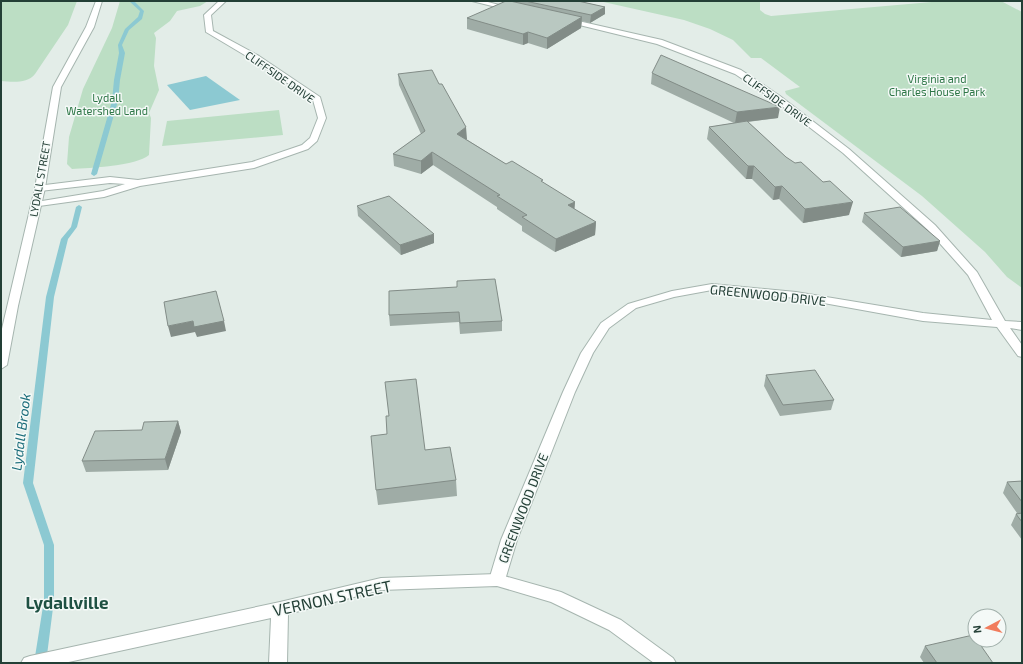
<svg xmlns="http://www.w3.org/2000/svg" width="1023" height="664" font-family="'Exo 2',sans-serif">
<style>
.green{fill:#bcdec4}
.water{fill:#8cc9d2}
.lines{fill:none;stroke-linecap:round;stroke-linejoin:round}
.stream{fill:#8cc9d2;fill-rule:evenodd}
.minor-casing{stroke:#a6b5af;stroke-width:2}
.tertiary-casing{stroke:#a6b5af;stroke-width:2}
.minor{fill:#fff;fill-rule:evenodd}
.tertiary{fill:#fff;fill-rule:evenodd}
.wall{fill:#9faca6}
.shaded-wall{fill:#828c87}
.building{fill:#b9c8c1;stroke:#828c87}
.labels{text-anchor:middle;stroke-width:3;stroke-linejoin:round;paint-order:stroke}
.far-street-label{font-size:11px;fill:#233f36;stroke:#f4f9f7}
.far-park-label{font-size:11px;fill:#2d7646;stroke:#f4f9f7}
.street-label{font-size:13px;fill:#233f36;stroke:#f4f9f7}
.water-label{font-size:14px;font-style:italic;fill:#1d6e7b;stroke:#f4f9f7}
.near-street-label{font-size:16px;fill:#233f36;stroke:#f4f9f7}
.near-neighbourhood-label{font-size:17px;font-weight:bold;fill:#1f5143;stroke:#f4f9f7}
</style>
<rect width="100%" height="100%" fill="#e3ede8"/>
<path class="green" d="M 1,1 L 77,1 L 68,25 L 35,74 C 27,84 12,82 1,81 Z
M 120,1 L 208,1 L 200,6 L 177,11 L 170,21 L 154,33 L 156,38 L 154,66 L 159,90 L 149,113 L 151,118 L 149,155 C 136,166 90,168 72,169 L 67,164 L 69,137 L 83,89 L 112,28 Z
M 599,1 L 760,1 L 760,10 L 765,14 L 771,16 L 943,1 L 1001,1 L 1022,12 L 1022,288 L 1007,277 L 985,252 L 922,196 L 786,94 L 785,91 L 800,87 L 761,58 L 751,58 L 733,40 L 710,29 L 684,20 Z
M 279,110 L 283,135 L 162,146 L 167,121 Z"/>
<path class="water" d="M 206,76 L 240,100 L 190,110 L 167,85 Z"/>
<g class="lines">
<path class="stream" d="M 129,1 L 134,1 L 144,11 L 142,19 L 129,30 L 122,45 L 125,53 L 120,80 L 118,101 L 97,174 L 94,176 L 91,174 L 112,101 L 114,80 L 119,53 L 118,45 L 125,29 L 138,17 L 140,11 Z
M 79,205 L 82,207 L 77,227 L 68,239 L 54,297 L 33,483 L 54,545 L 54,600 L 46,663 L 34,663 L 44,600 L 44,545 L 23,483 L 46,297 L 61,239 L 71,227 L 76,207 Z"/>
<g class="minor-casing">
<path id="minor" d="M 219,1 L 226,1 L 211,15 L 213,31 L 259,56 L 320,97 L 326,118 L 317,141 L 308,149 L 254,168 L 140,186 L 104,197 L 32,207 L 31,205 L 32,203 L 36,202 L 103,191 L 125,184 L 110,183 L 40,191 L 35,188 L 37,186 L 110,177 L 138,180 L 252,162 L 302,145 L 310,138 L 318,118 L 313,100 L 253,60 L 206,32 L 204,15 Z
M 472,1 L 484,1 L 515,9 L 512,11 Z
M 565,18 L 662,40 L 741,70 L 780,96 L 849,149 L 935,225 L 977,272 L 1005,321 L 1022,322 L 1022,330 L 1010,328 L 1022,345 L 1022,357 L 1018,356 L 997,327 L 923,321 L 796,298 L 712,290 L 674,297 L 636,308 L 609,328 L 593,353 L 575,392 L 517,540 L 505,580 L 503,585 L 497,586 L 491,585 L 489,580 L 501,540 L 563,392 L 581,353 L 601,323 L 628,304 L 672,291 L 712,284 L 796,292 L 923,313 L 992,320 L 968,275 L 927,229 L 843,153 L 774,100 L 735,74 L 657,44 L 563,21 L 563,19 Z"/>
</g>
<g class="tertiary-casing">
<path id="tertiary" d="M 96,1 L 102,1 L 94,27 L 61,87 L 45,188 L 18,306 L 7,365 L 1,369 L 1,333 L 35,188 L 53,87 L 86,27 Z
M 497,574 L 561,592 L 621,620 L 673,658 L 676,663 L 654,663 L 609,630 L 551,602 L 497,586 L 381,590 L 288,614 L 287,663 L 269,663 L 271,618 L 64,663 L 21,663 L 24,658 L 30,656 L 280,602 L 381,578 Z"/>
</g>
<use href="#minor" class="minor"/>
<use href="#tertiary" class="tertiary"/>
</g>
<path class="wall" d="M 517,1 L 578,1 L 605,7 L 605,14 L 590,23 L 582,21 L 581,28 L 547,49 L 528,43 L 523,45 L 467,29 L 467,18 L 517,2 Z
M 652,73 L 778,118 L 748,122 L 849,215 L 803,223 L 779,199 L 773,200 L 752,179 L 746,179 L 707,139 L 709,127 L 734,123 L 651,84 Z
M 398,74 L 467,139 L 466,139 L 506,164 L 543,183 L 575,202 L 574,209 L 596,222 L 595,235 L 555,252 L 522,231 L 522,226 L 497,209 L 497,207 L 433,165 L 421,174 L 394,166 L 393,154 L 421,134 L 399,85 Z
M 357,206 L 434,243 L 401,255 L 358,216 Z
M 864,213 L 940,241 L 937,251 L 901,257 L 862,222 Z
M 457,281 L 502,321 L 502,331 L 460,334 L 459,322 L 390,326 L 389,315 L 457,287 Z
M 766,375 L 834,400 L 831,410 L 780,416 L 764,386 Z
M 178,421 L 181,432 L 168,470 L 86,472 L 82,461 L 142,430 Z
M 425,450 L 456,480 L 457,496 L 378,505 L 376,490 Z
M 1022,481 L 1022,540 L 1011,525 L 1016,514 L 1017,513 L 1003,493 L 1007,482 Z
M 925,646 L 993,663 L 924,663 L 920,657 Z"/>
<path class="shaded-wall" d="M 605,7 L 605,14 L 590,23 L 591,15 Z
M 582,17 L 581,28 L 547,49 L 547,38 Z
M 528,32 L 528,43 L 523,45 L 523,34 Z
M 780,107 L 778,118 L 735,123 L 737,112 Z
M 466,127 L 467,139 L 457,146 L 457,134 Z
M 432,152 L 433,165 L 421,174 L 421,161 Z
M 748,166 L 754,166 L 752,179 L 746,179 Z
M 782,186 L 779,199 L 773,200 L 775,187 Z
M 575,202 L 574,215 L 568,205 Z
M 853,202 L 849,215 L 803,223 L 805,209 Z
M 596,222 L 595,235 L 555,252 L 556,239 Z
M 434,234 L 434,243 L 401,255 L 400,245 Z
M 940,241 L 937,251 L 901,257 L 903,247 Z
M 193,321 L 224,321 L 226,331 L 197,337 L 195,332 L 171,337 L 168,326 Z
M 178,421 L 181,432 L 168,470 L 165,459 Z"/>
<path class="building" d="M 506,1 L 510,1 L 582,17 L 547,38 L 528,32 L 523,34 L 467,18 Z
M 525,1 L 578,1 L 605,7 L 591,15 Z
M 661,55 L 780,107 L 737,112 L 652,73 Z
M 432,70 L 439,84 L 442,84 L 466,127 L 457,134 L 506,164 L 512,161 L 543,180 L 541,181 L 575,202 L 568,205 L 596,222 L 556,239 L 522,217 L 527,215 L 497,196 L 500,195 L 432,152 L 421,161 L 393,154 L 425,131 L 398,74 Z
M 747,121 L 786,157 L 795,163 L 801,162 L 823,182 L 830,181 L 853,202 L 805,209 L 782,186 L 775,187 L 754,166 L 748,166 L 709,127 Z
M 389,196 L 434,234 L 400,245 L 357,206 Z
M 900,207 L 940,241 L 903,247 L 864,213 Z
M 495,279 L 502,321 L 460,323 L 459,312 L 389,315 L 389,291 L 457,287 L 457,281 Z
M 216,291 L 224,321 L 194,327 L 193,321 L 168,326 L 164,302 Z
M 815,370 L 834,400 L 783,405 L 766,375 Z
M 416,379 L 425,450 L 450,447 L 456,480 L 376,490 L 371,436 L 387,434 L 386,416 L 389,416 L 385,382 Z
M 178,421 L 165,459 L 82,461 L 95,431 L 142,430 L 144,422 Z
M 1022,481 L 1022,502 L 1007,482 Z
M 1022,513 L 1022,522 L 1016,514 Z
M 973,635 L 975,637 L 975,640 L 977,640 L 993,663 L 937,663 L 925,646 Z"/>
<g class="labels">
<g class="far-street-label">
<text transform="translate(280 77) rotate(35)" y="4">CLIFFSIDE DRIVE</text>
<text transform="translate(777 100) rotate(36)" y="4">CLIFFSIDE DRIVE</text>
<text transform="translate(40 179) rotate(-80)" y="4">LYDALL STREET</text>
</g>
<g class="far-park-label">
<text x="937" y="83">Virginia and<tspan x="937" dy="13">Charles House Park</tspan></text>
<text x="107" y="102">Lydall<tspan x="107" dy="13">Watershed Land</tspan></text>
</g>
<g class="street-label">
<text transform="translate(768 295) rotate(6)" y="5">GREENWOOD DRIVE</text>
<text transform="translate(523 508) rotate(-69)" y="5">GREENWOOD DRIVE</text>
</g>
<g class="water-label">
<text transform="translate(21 432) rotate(-83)" y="5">Lydall Brook</text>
</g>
<g class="near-street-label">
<text transform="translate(332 598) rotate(-12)" y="6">VERNON STREET</text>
</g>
<g class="near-neighbourhood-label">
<text x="67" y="609">Lydallville</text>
</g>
</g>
<rect width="1023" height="664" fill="none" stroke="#233f36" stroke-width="4"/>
<g transform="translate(987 628) rotate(263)"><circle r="19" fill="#f4f9f7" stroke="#a0afaa"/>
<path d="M0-3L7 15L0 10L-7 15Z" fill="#f17c5d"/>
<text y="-6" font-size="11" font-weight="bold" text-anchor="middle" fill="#233f36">N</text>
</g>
</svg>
